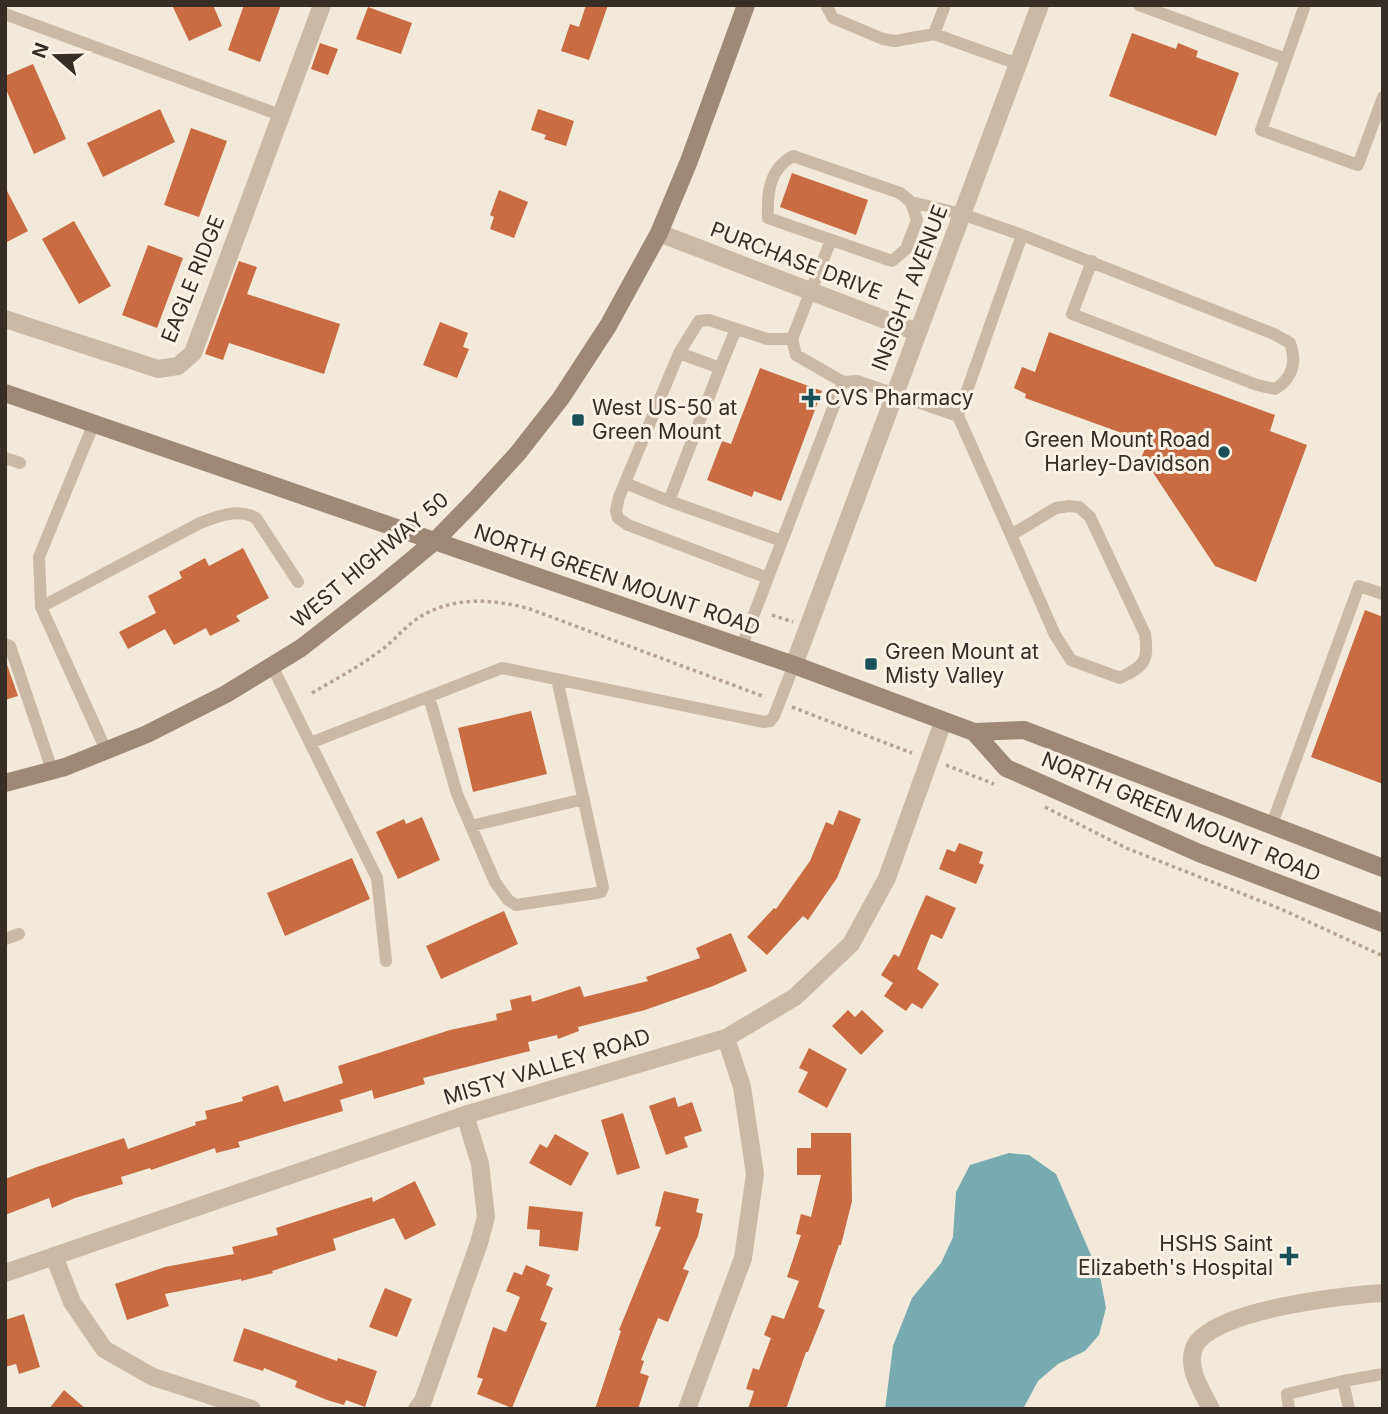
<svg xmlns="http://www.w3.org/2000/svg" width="1388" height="1414" font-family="Inter,sans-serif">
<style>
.water{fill:#78aab0}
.building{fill:#c96c41}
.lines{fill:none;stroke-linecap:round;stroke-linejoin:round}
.path{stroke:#b6a390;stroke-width:3.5;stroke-dasharray:3.5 3.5;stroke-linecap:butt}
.lane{stroke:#cab9a6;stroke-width:12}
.street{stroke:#cab9a6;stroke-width:18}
.secondary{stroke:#9e8877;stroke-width:18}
.poi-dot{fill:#1c5059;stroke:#faf2e6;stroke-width:2.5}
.labels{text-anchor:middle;stroke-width:6;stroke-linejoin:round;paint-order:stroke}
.street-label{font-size:21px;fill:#362d27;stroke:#faf2e6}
.poi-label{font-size:21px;fill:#362d27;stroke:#faf2e6;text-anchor:start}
</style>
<rect width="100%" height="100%" fill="#f2e9da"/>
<path class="water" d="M 1009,1153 L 1029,1155 L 1056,1174 L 1100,1276 L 1106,1308 L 1099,1335 L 1085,1351 L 1058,1364 L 1038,1381 L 1023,1409 L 885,1409 L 893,1346 L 912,1298 L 941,1263 L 953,1237 L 956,1192 L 970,1165 Z"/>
<path class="building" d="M 172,5 L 213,5 L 222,26 L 189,41 Z
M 244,5 L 281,5 L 260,62 L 228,50 Z
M 586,5 L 608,5 L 589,60 L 561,51 L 570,24 L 579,27 Z
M 368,7 L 412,23 L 401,54 L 356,39 Z
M 1132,33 L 1176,49 L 1178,43 L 1198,51 L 1196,57 L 1239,73 L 1216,136 L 1109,96 Z
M 320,43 L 338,49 L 328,75 L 311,69 Z
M 33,64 L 66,139 L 34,154 L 5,87 L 5,76 Z
M 160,109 L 175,142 L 103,177 L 87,143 Z
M 538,109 L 574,121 L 566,146 L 544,139 L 546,135 L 531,130 Z
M 191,128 L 227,141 L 199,217 L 164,205 Z
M 792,173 L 868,200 L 856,235 L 780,207 Z
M 5,187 L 28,231 L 5,243 Z
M 499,190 L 528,202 L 514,238 L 490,229 L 494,217 L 490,215 Z
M 74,221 L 111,286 L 79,304 L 42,239 Z
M 148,245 L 183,258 L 157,328 L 122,315 Z
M 239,261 L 257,267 L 247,294 L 340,324 L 324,374 L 229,343 L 223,360 L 205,354 Z
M 440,322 L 468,333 L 463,347 L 469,349 L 457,378 L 423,365 Z
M 1049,332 L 1275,415 L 1270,431 L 1307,445 L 1256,582 L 1215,566 L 1142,456 L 1146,446 L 1130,436 L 1025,398 L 1026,394 L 1014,388 L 1022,367 L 1035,372 Z
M 760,368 L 822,391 L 781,501 L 754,491 L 752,497 L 707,480 L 722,441 L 731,444 Z
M 243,548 L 269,598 L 236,616 L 240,621 L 210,636 L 206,628 L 174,645 L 165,629 L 128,649 L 119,632 L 156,613 L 148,596 L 182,578 L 179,572 L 205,558 L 209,566 Z
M 1365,610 L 1383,617 L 1383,784 L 1311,757 Z
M 5,659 L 18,696 L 5,700 Z
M 531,711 L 547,774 L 473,792 L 458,728 Z
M 839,810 L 861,819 L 837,878 L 808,920 L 803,916 L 767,955 L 747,937 L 774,908 L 776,909 L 810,861 L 826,822 L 833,825 Z
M 422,817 L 440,860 L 398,879 L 376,832 L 404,819 L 406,824 Z
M 959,843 L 983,852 L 979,863 L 984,865 L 976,884 L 939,869 L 947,849 L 955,852 Z
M 352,858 L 370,899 L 285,936 L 267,893 Z
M 926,895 L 956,908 L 942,939 L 931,934 L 917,969 L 939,984 L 922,1009 L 912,1003 L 906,1011 L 884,996 L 893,983 L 881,975 L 894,954 L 899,957 Z
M 504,911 L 518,944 L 441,979 L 426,946 Z
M 731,933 L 747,971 L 713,986 L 645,1010 L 578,1027 L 579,1031 L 558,1039 L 557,1035 L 528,1042 L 530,1051 L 423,1078 L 425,1084 L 374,1099 L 372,1090 L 340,1100 L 343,1111 L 238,1142 L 240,1147 L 216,1153 L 215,1148 L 151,1170 L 150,1168 L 121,1177 L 123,1184 L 75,1198 L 52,1208 L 49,1198 L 5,1215 L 5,1179 L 37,1167 L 124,1138 L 128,1149 L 196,1125 L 195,1122 L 207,1119 L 205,1111 L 243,1101 L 242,1097 L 278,1085 L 284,1102 L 343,1083 L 338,1066 L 450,1030 L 497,1020 L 496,1014 L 512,1010 L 510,1000 L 531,995 L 532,1002 L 580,986 L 584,997 L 648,981 L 646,977 L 700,958 L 696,948 Z
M 848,1010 L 855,1017 L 862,1010 L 884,1031 L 861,1055 L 832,1026 Z
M 809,1048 L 847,1069 L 827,1108 L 798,1092 L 808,1072 L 799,1068 Z
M 675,1097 L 678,1107 L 692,1102 L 702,1131 L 684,1137 L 688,1147 L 666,1155 L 649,1106 Z
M 623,1113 L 640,1168 L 617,1175 L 601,1120 Z
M 811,1133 L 851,1133 L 852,1201 L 841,1245 L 839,1245 L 818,1307 L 825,1310 L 808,1352 L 806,1352 L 786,1409 L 748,1409 L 754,1391 L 746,1389 L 753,1368 L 759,1370 L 771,1338 L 764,1335 L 772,1315 L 784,1319 L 799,1281 L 787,1277 L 801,1235 L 796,1234 L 801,1214 L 811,1217 L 821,1175 L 797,1175 L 797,1148 L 811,1148 Z
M 555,1134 L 589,1153 L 571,1186 L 529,1163 L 540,1144 L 547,1148 Z
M 415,1181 L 436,1225 L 405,1240 L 394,1218 L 333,1239 L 336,1250 L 272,1271 L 273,1273 L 241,1281 L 241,1279 L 165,1294 L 169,1306 L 127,1320 L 115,1284 L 165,1267 L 234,1254 L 232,1247 L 278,1235 L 276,1228 L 372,1197 L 373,1202 Z
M 664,1191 L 699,1199 L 696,1212 L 703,1214 L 698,1236 L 683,1269 L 689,1271 L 668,1322 L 658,1318 L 641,1360 L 644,1361 L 640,1373 L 649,1376 L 638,1409 L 595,1409 L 621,1331 L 619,1330 L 661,1227 L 655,1226 Z
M 529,1206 L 583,1212 L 578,1251 L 539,1246 L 540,1230 L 527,1229 Z
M 526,1265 L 550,1275 L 546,1285 L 553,1288 L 540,1320 L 547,1323 L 512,1408 L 477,1394 L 483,1379 L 477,1377 L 493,1327 L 506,1332 L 520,1297 L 506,1291 L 514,1272 L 522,1275 Z
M 385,1288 L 412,1299 L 397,1337 L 369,1327 Z
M 24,1314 L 40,1367 L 19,1374 L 16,1364 L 5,1367 L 5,1320 Z
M 244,1328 L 337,1361 L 338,1358 L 377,1371 L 365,1407 L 346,1400 L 344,1405 L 327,1400 L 295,1387 L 297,1381 L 264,1368 L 263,1371 L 233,1361 Z
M 64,1390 L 86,1409 L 49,1409 Z"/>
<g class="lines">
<path class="path" d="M 772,615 L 793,622
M 312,693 C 334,680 357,668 377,653 C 391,644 401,631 414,621 C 448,596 491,598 530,609 L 765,697
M 792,707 L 912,753
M 946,765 L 994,784
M 1045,807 L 1126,848 L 1281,909 L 1383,956"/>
<path class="lane" d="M 826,5 L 833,18 L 883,39 L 895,41 L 934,34 L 1018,64
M 1139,5 L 1286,59 L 1305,5
M 5,14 L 280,115
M 934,34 L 945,5
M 1286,59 L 1261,130 L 1358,165 L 1383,97
M 793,156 L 900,193 L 911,202 L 917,220 L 906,249 L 892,261 L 768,218 C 767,193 769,169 793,156 Z
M 1022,235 L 1274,334 L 1290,343 C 1297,362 1293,378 1275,389 L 1257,385 L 1072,314 L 1092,261
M 679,353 L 720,368 L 669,501 L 782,541
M 720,368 L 736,329
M 843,382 L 857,381 L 958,416 L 1022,235 L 962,214 L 911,202
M 958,416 L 1011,535
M 94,423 L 39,557 L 41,607 L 106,750
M 5,458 L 20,463
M 625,483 L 669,501
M 1069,506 L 1079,507 L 1090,517 L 1145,634 C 1149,662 1144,666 1120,678 L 1071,660 L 1055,635 L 1011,535 L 1056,508 Z
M 768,578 L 628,525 L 618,518 L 616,511 L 619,497 L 679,353 L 699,321 L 709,320 L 767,339 L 792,339
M 41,607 L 200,523 C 218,516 238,508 256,518 L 298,582
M 5,644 L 10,646 L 52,770
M 741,648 L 843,382 L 796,355 L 792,339 L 831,240
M 272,666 L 377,878 L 386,961
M 429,697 L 457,794 L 495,882 L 508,900 L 516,905 L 597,893 L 601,892 L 603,887 L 557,679
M 310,743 L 502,668 L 764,722 L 770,721 L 774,716 L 794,665
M 1272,824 L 1359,586 L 1383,594
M 471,826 L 584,799
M 5,939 L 19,934
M 1343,1381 L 1383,1374
M 1289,1409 L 1287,1394 L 1343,1381 L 1349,1409"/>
<path class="street" d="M 659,233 L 917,332
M 5,319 L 158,369 L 178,366 L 193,353 L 322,5
M 794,665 L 1040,5
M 54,1256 L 72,1302 L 104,1349 L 153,1377 L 252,1409
M 5,1273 L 465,1115 L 726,1038 L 795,997 L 851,944 L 887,878 L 943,722
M 417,1409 L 423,1401 L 479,1243 L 486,1217 L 480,1164 L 465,1115
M 687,1409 L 743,1258 L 755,1174 L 742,1087 L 726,1038
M 1211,1409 C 1202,1391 1186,1368 1194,1348 C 1209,1310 1345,1295 1383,1293"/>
<path class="secondary" d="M 5,393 L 794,665 L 974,732 L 1024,730 L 1383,868
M 974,732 L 1006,768 L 1199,853 L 1383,923
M 5,783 L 65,767 L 147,734 L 226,694 L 301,648 L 383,584 L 436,540 L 475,500 L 518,453 L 561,398 L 608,326 L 659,233 L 689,161 L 746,5"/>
</g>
<g class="poi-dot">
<path d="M807.5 387.5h7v7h7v7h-7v7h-7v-7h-7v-7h7z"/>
<rect x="571" y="413" width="14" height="14" rx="3.5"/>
<circle cx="1224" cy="452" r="7"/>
<rect x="864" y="657" width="14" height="14" rx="3.5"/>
<path d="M1285.5 1245.5h7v7h7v7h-7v7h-7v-7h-7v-7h7z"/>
</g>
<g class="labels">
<g class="street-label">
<text transform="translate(796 261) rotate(21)" y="7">PURCHASE DRIVE</text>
<text transform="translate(193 279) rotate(-68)" y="7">EAGLE RIDGE</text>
<text transform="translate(910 288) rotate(-69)" y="7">INSIGHT AVENUE</text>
<text transform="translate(370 560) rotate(-40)" y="7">WEST HIGHWAY 50</text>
<text transform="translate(617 580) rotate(19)" y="7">NORTH GREEN MOUNT ROAD</text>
<text transform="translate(1181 817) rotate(23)" y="7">NORTH GREEN MOUNT ROAD</text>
<text transform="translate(547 1067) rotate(-17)" y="7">MISTY VALLEY ROAD</text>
</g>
<g class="poi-label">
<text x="825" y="405">CVS Pharmacy</text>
<text x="592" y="415">West US-50 at<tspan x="592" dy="24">Green Mount</tspan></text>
<text x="1210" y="447" text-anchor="end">Green Mount Road<tspan x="1210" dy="24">Harley-Davidson</tspan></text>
<text x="885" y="659">Green Mount at<tspan x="885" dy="24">Misty Valley</tspan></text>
<text x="1273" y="1251" text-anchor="end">HSHS Saint<tspan x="1273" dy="24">Elizabeth's Hospital</tspan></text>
</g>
</g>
<rect width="1388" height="1414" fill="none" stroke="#362d27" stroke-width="14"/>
<g transform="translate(56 56) rotate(290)" stroke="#faf2e6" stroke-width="5" paint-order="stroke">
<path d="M0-5L12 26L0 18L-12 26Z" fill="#362d27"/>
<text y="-10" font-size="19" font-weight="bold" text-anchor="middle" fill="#362d27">N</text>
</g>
</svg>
